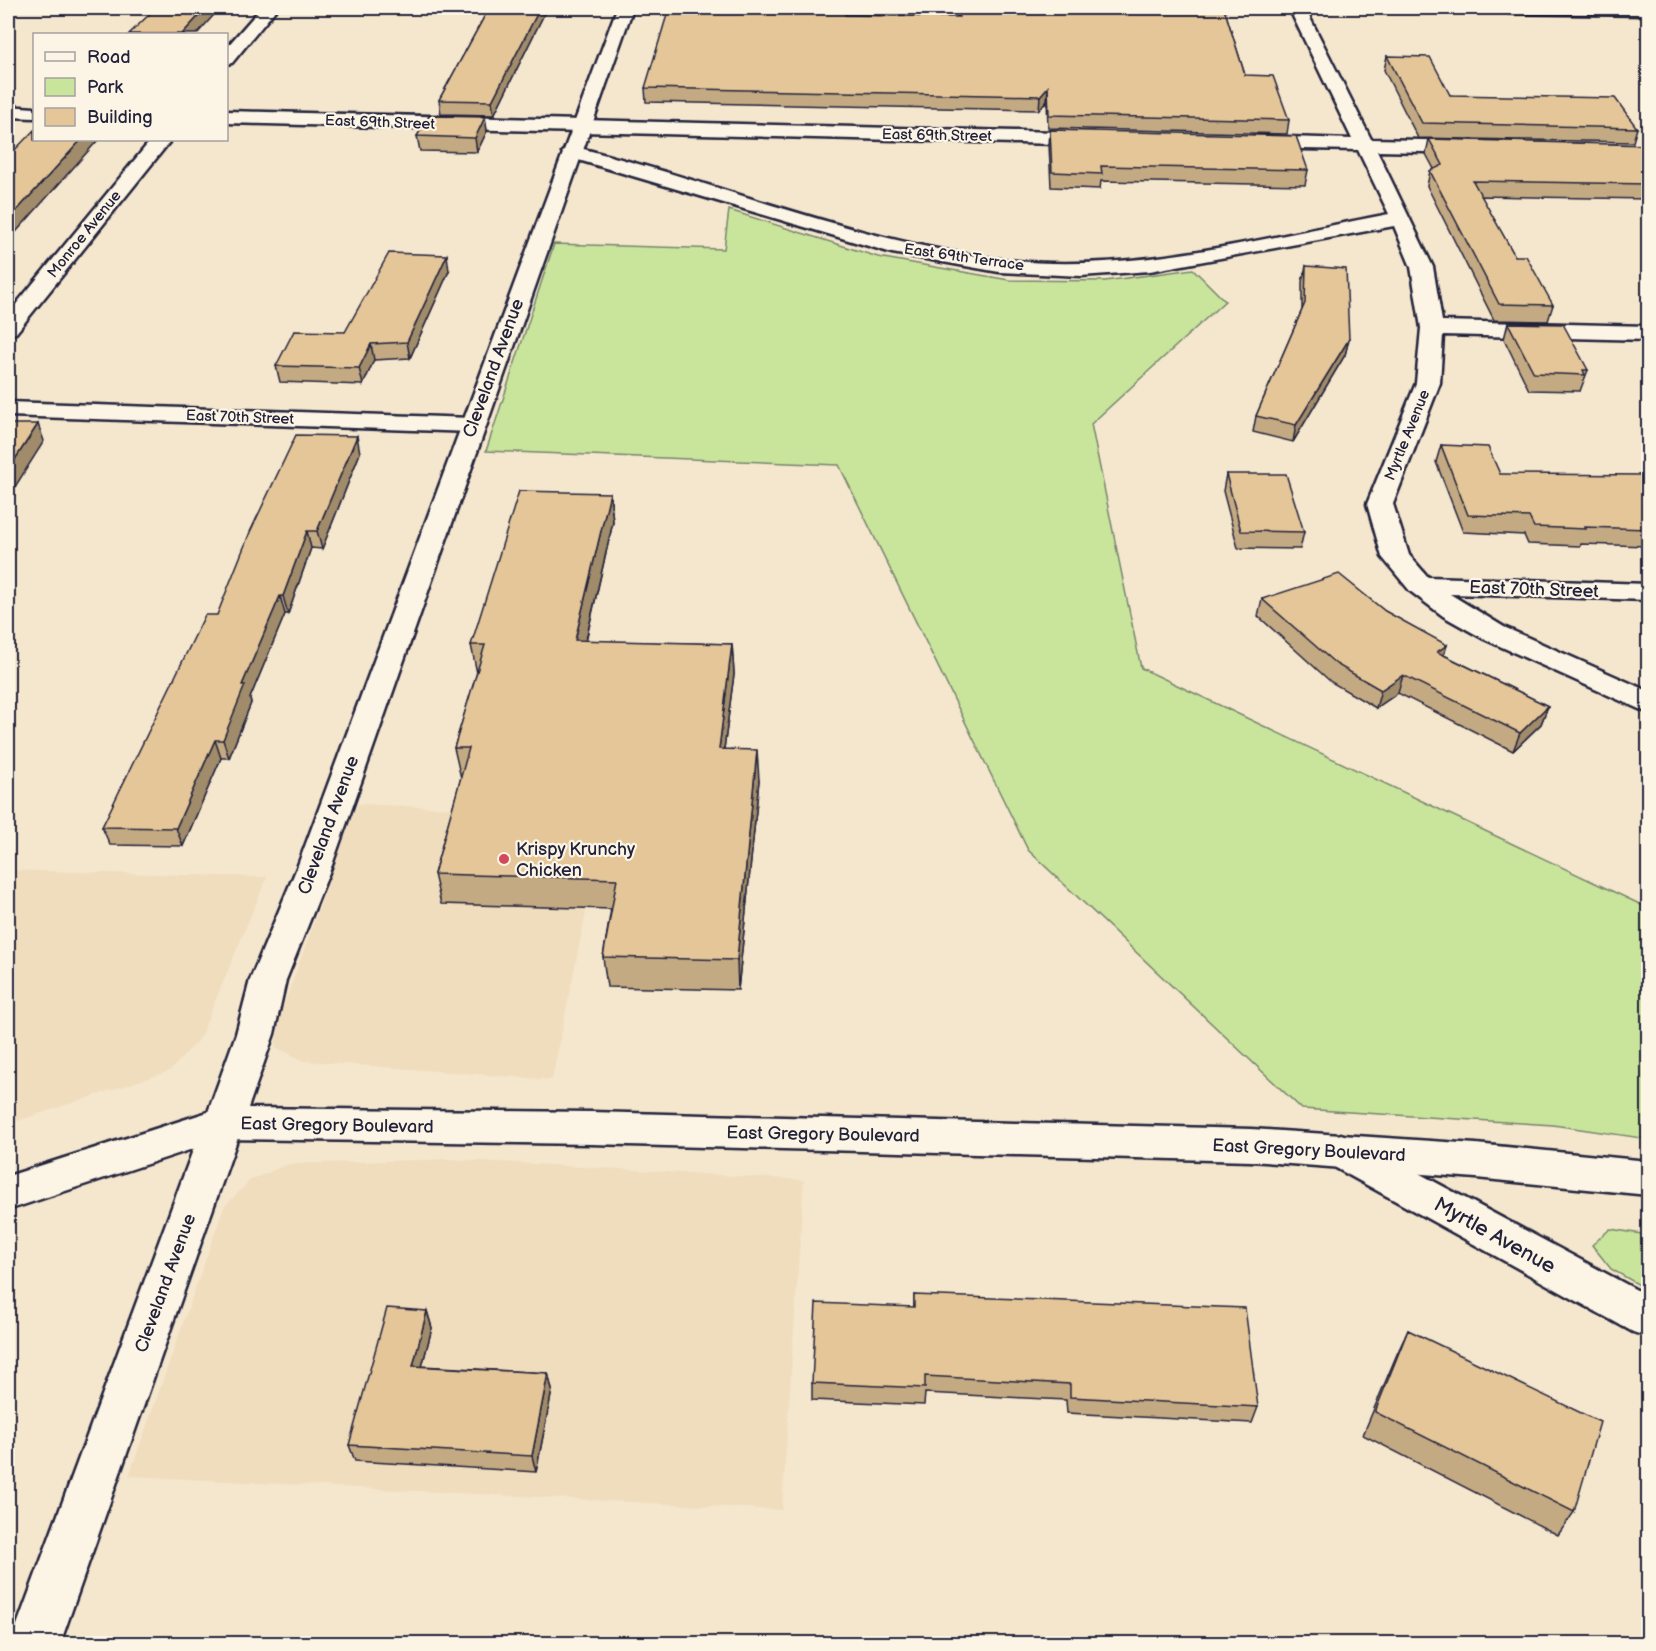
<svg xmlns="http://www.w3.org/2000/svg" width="1656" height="1651" font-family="'Balsamiq Sans',sans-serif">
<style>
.built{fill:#f0ddbe}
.green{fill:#c9e59c;stroke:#76846c;stroke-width:1.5}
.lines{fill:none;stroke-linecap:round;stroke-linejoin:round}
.minor-casing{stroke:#22223b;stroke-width:5}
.major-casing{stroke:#22223b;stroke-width:5}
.minor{fill:#fcf5e5;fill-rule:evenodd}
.major{fill:#fcf5e5;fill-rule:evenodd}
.wall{fill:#c4aa83;stroke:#22223b;stroke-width:1.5}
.shaded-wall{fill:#a08b6a;stroke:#22223b;stroke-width:1.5}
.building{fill:#e4c698;stroke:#22223b;stroke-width:1.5}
.poi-dot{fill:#d1495b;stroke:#fcf5e5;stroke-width:2}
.labels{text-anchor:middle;stroke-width:4.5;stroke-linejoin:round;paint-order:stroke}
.far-street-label{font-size:15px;fill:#22223b;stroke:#fcf5e5}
.street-label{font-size:18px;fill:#22223b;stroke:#fcf5e5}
.poi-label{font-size:18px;fill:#22223b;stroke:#fcf5e5;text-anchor:start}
.near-street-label{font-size:21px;fill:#22223b;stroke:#fcf5e5}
</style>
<rect width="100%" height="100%" fill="#f5e7ce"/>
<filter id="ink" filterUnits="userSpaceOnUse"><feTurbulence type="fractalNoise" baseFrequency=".0167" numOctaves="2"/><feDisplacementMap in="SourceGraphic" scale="12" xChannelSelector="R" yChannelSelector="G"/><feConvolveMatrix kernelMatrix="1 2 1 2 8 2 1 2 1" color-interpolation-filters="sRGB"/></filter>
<g filter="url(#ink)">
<path class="built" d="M 357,804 L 606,814 L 552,1080 L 304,1061 L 275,1047 L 282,1010 Z
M 8,870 L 267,877 L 200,1038 L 170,1071 L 8,1124 Z
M 449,1159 L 804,1180 L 782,1510 L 129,1476 L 224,1207 L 250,1180 L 288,1164 Z"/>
<path class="green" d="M 729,210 L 878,257 L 1009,280 L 1105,281 L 1193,269 L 1225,301 L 1091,424 L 1141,668 L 1648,908 L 1648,1139 L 1553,1125 L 1302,1109 L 1028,850 L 839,465 L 486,451 L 554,244 L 724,249 Z
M 1610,1229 L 1648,1235 L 1648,1290 L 1611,1269 L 1592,1245 Z"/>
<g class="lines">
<g class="minor-casing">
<path id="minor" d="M 261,8 L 277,8 L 232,63 L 226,64 L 226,48 Z
M 1289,8 L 1305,8 L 1371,139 L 1472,141 L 1482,147 L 1472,153 L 1377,151 L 1433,267 L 1442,321 L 1648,326 L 1648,340 L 1443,335 L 1440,383 L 1393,504 L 1409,555 L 1428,577 L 1648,584 L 1648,600 L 1450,594 L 1504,627 L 1648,691 L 1648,713 L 1484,639 L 1443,616 L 1410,591 L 1382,557 L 1367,504 L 1416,383 L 1421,328 L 1411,267 L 1394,226 L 1150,271 L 1081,276 L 999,272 L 892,253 L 565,156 L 562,152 L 572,146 C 714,181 852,240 998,259 C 1126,276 1263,238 1389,214 L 1358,150 L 1254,148 L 1244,142 L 1254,136 L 1352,139 Z
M 1500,8 L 1648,8 L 1648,15 L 1508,13 Z
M 8,106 L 34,108 L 34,118 L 8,117 Z
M 226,111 L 1094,133 L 1104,139 L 1094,145 L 226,123 Z
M 151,140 L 171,140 L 16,333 L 8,335 L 8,314 Z
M 8,402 L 472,418 L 481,420 L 484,425 L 481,430 L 472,432 L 8,416 Z
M 223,1107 L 237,1112 L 243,1123 L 60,1644 L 10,1644 L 203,1123 L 209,1112 Z
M 1341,1134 L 1355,1139 L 1648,1296 L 1648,1337 L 1633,1332 L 1327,1163 L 1321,1151 L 1327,1139 Z"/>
</g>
<g class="major-casing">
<path id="major" d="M 617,8 L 633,8 L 332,865 L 286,980 L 274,1034 L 248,1108 L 591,1112 L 1251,1129 L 1476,1144 L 1648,1161 L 1648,1195 L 1476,1178 L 1251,1161 L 591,1144 L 223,1139 L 8,1210 L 8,1176 L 208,1112 L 236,1034 L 250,980 L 298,865 Z"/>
</g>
<use href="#minor" class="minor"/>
<use href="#major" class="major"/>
</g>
<path class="wall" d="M 489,8 L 547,8 L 494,115 L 441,114 L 439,100 Z
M 957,8 L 1224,8 L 1245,75 L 1289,120 L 1287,134 L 1048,128 L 1047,100 L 1039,110 L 646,102 L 645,88 L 846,15 L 957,17 Z
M 1387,56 L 1450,95 L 1637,128 L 1633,142 L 1418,138 L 1384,70 Z
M 485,117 L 487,131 L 477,152 L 420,151 L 417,136 Z
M 1050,130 L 1308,170 L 1305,185 L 1101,181 L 1100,189 L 1051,187 L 1049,145 Z
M 1429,139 L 1648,145 L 1648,199 L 1481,196 L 1515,256 L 1553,305 L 1548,321 L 1494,320 L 1427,186 L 1430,171 L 1434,169 L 1426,154 Z
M 1306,266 L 1349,339 L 1345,355 L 1293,442 L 1253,432 L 1256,416 L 1302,310 L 1302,282 Z
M 449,271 L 410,358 L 374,360 L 363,385 L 280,382 L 276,366 L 345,332 Z
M 1508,323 L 1588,370 L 1580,391 L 1529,390 L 1504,339 Z
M 1441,445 L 1500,474 L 1648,481 L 1648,546 L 1581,544 L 1580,546 L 1528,544 L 1524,535 L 1463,532 L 1436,462 Z
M 360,453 L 322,549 L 311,548 L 288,614 L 285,614 L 250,698 L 251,703 L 229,758 L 221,758 L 183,846 L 110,845 L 102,827 L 217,615 Z
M 1226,474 L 1304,532 L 1300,549 L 1238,548 L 1223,491 Z
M 610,493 L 613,522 L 586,641 L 732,644 L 734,674 L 724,749 L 759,780 L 738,990 L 607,987 L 603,957 L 611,909 L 441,904 L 434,874 L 461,778 L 454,748 L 477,673 L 471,645 Z
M 1262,599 L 1447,645 L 1444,655 L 1548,706 L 1541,724 L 1513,751 L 1398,693 L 1376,708 L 1331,682 L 1258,616 Z
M 914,1295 L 1258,1407 L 1252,1423 L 1067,1413 L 1066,1400 L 925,1393 L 924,1405 L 812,1400 L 812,1383 L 914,1307 Z
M 427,1311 L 432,1328 L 422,1366 L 548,1373 L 552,1390 L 536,1472 L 355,1461 L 349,1445 Z
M 1408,1330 L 1574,1512 L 1558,1535 L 1363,1435 L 1397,1354 Z"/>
<path class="shaded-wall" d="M 206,8 L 220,8 L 197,34 L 182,34 Z
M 540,8 L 547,8 L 494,115 L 492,101 Z
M 1048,87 L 1047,100 L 1039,110 L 1040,96 Z
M 485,117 L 487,131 L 477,152 L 475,138 Z
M 81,140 L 98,140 L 8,241 L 8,220 Z
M 447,255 L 449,271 L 410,358 L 407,342 Z
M 1349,339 L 1345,355 L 1293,442 L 1296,425 Z
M 371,344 L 374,360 L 363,385 L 359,368 Z
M 38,424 L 44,441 L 8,498 L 8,470 Z
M 357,436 L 360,453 L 322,549 L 317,531 Z
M 610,493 L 613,522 L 579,670 L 575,640 Z
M 307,531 L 311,548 L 288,614 L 283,596 Z
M 280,596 L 285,614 L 250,698 L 251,703 L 229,758 L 223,740 L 242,685 Z
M 732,644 L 734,674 L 720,779 L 719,749 Z
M 1447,645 L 1441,662 L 1437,652 Z
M 1403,675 L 1398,693 L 1376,708 L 1381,690 Z
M 1548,706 L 1541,724 L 1513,751 L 1520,733 Z
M 215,740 L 221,758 L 183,846 L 176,828 Z
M 757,750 L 759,780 L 738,990 L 737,960 Z
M 427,1311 L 432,1328 L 418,1382 L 413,1366 Z
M 548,1373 L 552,1390 L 536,1472 L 532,1456 Z"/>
<path class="building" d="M 156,8 L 206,8 L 182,34 L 129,34 Z
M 489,8 L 540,8 L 492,101 L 439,100 Z
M 669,8 L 846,8 L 845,15 L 959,17 L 958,8 L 1224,8 L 1245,75 L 1273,76 L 1289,120 L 1049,115 L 1048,87 L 1040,96 L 645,88 Z
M 1387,56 L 1430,57 L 1450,95 L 1615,98 L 1637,128 L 1422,123 Z
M 429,116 L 485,117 L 475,138 L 417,136 Z
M 34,130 L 34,140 L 81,140 L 8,220 L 8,157 Z
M 1050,130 L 1296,136 L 1308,170 L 1101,166 L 1102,174 L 1052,172 Z
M 1429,139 L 1648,145 L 1648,184 L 1473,181 L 1515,256 L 1526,256 L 1553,305 L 1499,304 L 1430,171 L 1443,165 Z
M 389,253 L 447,255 L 407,342 L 371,344 L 359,368 L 276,366 L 294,331 L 345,332 Z
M 1306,266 L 1346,269 L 1349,339 L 1296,425 L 1256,416 L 1305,303 Z
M 1508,323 L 1563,324 L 1588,370 L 1583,370 L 1585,375 L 1534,373 Z
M 8,424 L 38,424 L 8,470 Z
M 296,435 L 357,436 L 317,531 L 307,531 L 283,596 L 280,596 L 242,685 L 245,685 L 223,740 L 215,740 L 176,828 L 102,827 L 205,615 L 217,615 L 250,532 Z
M 1441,445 L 1488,447 L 1500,474 L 1644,475 L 1647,481 L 1648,481 L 1648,529 L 1585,527 L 1586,529 L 1534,527 L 1529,517 L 1468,515 Z
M 1226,474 L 1286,474 L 1304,532 L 1241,531 Z
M 519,491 L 610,493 L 575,640 L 732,644 L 719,749 L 757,750 L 737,960 L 603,957 L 617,879 L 434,874 L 469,748 L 454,748 L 485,645 L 471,645 Z
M 1339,574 L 1385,611 L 1447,645 L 1437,652 L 1548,706 L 1520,733 L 1403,675 L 1381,690 L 1336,664 L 1262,599 Z
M 914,1295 L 1245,1308 L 1258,1407 L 1070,1397 L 1070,1384 L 925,1376 L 925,1388 L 812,1383 L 816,1303 L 914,1307 Z
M 387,1308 L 427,1311 L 413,1366 L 548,1373 L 532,1456 L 349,1445 Z
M 1408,1330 L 1600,1422 L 1574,1512 L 1375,1412 Z"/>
</g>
<circle class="poi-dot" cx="504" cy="859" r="6"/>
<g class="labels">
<g class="far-street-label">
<text transform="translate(380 122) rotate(2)" y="5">East 69th Street</text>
<text transform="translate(937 135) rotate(1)" y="5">East 69th Street</text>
<text transform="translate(84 234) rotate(-51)" y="5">Monroe Avenue</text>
<text transform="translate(964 257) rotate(8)" y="5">East 69th Terrace</text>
<text transform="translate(240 417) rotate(2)" y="5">East 70th Street</text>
<text transform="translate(1407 435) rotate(-68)" y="5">Myrtle Avenue</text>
</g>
<g class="street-label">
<text transform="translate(493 368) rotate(-70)" y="6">Cleveland Avenue</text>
<text transform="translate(1534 589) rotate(2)" y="6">East 70th Street</text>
<text transform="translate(328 825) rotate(-70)" y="6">Cleveland Avenue</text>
<text transform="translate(337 1125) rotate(1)" y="6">East Gregory Boulevard</text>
<text transform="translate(823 1134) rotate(1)" y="6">East Gregory Boulevard</text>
<text transform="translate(1309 1150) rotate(3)" y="6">East Gregory Boulevard</text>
<text transform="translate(165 1283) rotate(-70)" y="6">Cleveland Avenue</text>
</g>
<g class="poi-label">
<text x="516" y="855">Krispy Krunchy<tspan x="516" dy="21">Chicken</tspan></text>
</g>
<g class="near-street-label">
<text transform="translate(1495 1235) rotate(29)" y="7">Myrtle Avenue</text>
</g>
</g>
<rect width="1656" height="1651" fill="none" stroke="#fcf5e5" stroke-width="30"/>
<rect x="15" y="15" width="1626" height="1621" fill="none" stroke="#22223b" stroke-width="2" filter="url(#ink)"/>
<rect x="33" y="33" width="195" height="108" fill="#fcf5e5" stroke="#a5a1a1" stroke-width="1.5"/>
<rect x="45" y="52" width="30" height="9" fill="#fcf5e5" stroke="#a5a1a1" stroke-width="1.5"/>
<text x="87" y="63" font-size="18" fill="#22223b">Road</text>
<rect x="45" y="78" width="30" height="18" fill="#c9e59c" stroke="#a5a1a1" stroke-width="1.5"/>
<text x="87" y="93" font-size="18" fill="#22223b">Park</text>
<rect x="45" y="108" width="30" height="18" fill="#e4c698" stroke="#a5a1a1" stroke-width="1.5"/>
<text x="87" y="123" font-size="18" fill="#22223b">Building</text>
</svg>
